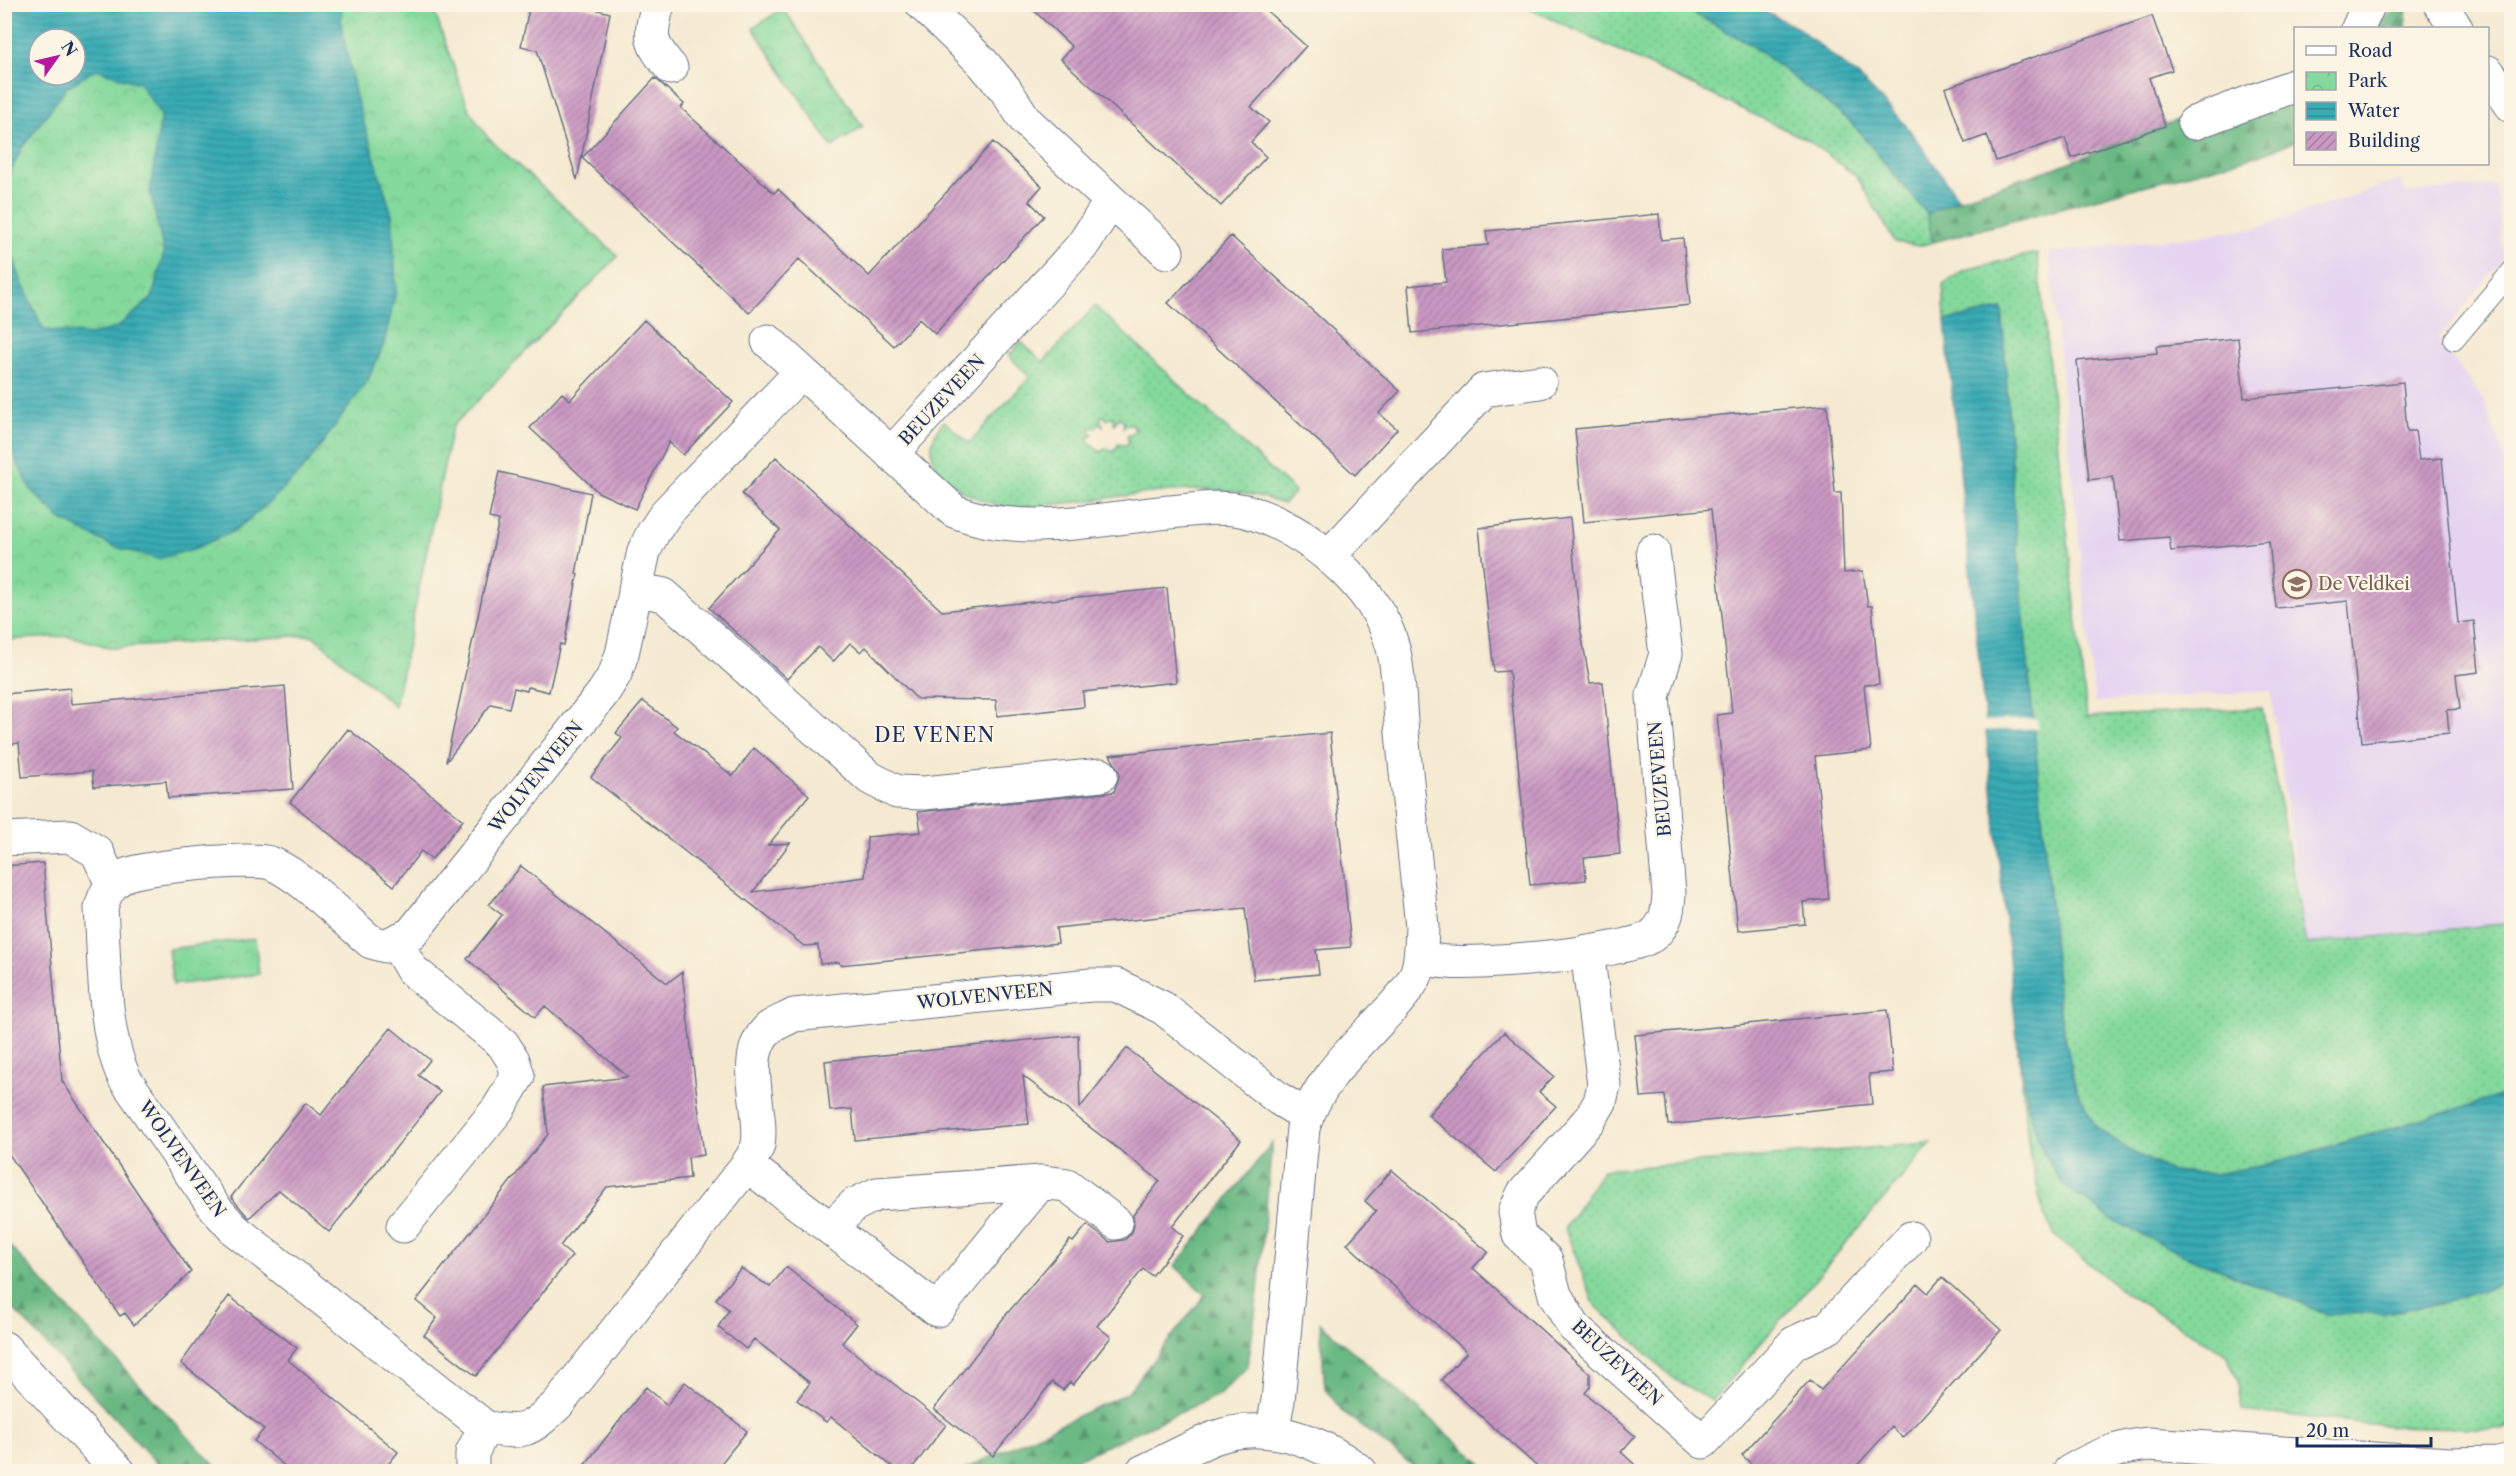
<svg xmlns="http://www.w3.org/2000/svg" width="2516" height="1476" font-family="'Libre Caslon Text',serif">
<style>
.built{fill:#e5d3f1}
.grass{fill:url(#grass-dots);stroke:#50847d;stroke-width:1.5;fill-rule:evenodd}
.forest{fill:url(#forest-firs);stroke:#437471;stroke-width:1.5}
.park{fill:url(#park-crowns);stroke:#50847d;stroke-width:1.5;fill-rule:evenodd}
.water{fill:url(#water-rules);stroke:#2a6d89;stroke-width:1.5;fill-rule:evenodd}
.pier{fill:#f5ead1}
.building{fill:url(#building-hatch)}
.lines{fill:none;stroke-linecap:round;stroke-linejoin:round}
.lane-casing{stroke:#677086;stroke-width:22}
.street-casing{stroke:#677086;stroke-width:35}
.secondary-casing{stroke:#677086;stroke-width:35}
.lane{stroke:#fff;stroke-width:20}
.street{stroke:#fff;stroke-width:33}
.secondary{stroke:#fff;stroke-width:33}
.labels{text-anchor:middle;stroke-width:4.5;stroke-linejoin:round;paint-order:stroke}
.street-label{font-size:18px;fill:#1b2f5e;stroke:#fcf5e5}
.education-label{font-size:18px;fill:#785e54;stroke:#fcf5e5;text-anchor:start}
.neighbourhood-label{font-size:20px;letter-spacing:1.5px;fill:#1b2f5e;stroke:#fcf5e5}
</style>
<defs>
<pattern id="grass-dots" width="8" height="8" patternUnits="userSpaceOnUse" patternTransform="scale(1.5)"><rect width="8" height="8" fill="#84d99c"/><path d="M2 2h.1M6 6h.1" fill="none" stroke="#71bb89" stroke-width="1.8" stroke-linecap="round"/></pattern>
<pattern id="forest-firs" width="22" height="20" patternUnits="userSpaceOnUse" patternTransform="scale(1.5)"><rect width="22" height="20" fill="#6bb984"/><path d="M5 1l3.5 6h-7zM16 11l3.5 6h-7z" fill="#57976f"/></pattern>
<pattern id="park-crowns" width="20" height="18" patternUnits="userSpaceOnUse" patternTransform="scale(1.5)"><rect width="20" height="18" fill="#84d99c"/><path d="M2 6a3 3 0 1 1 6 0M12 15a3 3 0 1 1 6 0" fill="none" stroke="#71bb89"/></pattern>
<pattern id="water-rules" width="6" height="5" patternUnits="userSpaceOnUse" patternTransform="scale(1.5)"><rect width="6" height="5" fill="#39abb4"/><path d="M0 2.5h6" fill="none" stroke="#2f8c96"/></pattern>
<pattern id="building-hatch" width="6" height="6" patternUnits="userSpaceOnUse" patternTransform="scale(1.5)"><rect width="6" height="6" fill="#cb99c3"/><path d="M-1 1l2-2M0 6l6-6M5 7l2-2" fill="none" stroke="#a47da2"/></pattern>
</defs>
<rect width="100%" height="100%" fill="#fcf5e5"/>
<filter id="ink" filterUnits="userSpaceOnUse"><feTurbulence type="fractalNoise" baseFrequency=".0167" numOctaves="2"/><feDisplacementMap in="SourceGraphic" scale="12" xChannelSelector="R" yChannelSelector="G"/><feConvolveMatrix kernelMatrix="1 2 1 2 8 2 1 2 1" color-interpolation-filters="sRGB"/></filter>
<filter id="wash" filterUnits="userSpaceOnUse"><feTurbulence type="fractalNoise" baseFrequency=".008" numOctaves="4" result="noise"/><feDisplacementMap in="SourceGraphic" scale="24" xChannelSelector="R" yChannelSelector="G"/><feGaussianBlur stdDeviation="1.35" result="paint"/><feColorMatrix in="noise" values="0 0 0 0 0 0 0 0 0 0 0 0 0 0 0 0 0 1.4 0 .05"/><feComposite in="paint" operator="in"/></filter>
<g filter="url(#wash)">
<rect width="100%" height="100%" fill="#f5ead1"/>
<path class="built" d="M 2400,180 L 2406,193 L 2496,185 L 2503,258 L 2438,339 L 2484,400 L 2511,477 L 2511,923 L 2305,945 L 2271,691 L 2095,702 L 2049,253 L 2254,229 Z"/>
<path class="grass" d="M 1522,5 L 1679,5 L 1750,44 L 1850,121 L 1927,214 L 1933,242 L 1919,246 L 1895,242 L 1857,177 L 1808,140 Z
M 2037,253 L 2087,717 L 2262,708 L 2306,944 L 2511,923 L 2511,1093 L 2271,1164 L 2215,1174 L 2171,1171 L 2134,1153 L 2096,1127 L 2076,1089 L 2060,1013 L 2015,522 L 2002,309 L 1945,321 L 1943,284 L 1965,270 Z
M 1095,306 L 1295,492 L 1283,504 C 1200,471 1097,507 1008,507 C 970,502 904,467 944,421 L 969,443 L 1030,377 L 1009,356 L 1021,342 L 1043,362 ZM 1104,415 L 1107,420 L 1111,417 L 1114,419 L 1114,424 L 1120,417 L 1124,422 L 1123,427 L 1131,423 L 1134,427 L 1135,431 L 1127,436 L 1129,442 L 1124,446 L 1119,443 L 1114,451 L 1106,448 L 1100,452 L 1087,440 L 1093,434 L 1090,431 L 1091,427 L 1096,428 L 1099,423 L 1104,427 L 1100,419 Z
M 2018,1049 L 2029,1109 L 2041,1147 L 2062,1184 L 2186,1256 L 2328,1314 L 2384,1313 L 2444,1303 L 2511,1280 L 2511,1425 L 2501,1429 L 2393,1426 L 2241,1411 L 2238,1380 L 2226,1354 L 2125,1293 L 2056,1237 L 2044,1215 L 2030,1157 Z
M 1931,1143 L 1712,1401 L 1675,1380 L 1594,1304 L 1565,1228 L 1603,1170 Z"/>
<path class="forest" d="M 2399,5 L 2407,5 L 2405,28 L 2373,28 Z
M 2295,74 L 2295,141 L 2260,155 L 1933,242 L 1927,214 L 1959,199 L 2057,167 Z
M 1272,1143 L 1258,1291 L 1248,1366 L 1220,1394 L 1051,1471 L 958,1472 L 1127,1393 L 1205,1295 L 1175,1266 Z
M 4,1241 L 5,1241 L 220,1471 L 164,1471 L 5,1300 Z
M 1320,1323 L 1490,1471 L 1420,1471 L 1343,1412 L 1325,1389 Z"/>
<path class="park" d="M 5,5 L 432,5 L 469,110 L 488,138 L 618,256 L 452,427 L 395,706 L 312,635 L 112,648 L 70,636 L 5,640 ZM 39,39 L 75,39 L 75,75 L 39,75 Z
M 783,8 L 863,127 L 832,147 L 753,28 Z
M 255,938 L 259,974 L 173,985 L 168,949 Z"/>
<path class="water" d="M 5,4 L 342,5 L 341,24 L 356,97 L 392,215 L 396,291 L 384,344 L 368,380 L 306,466 L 269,503 L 234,531 L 196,548 L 158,559 L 112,546 L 60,519 L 31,490 L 5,438 L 5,193 C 6,251 19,279 44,330 L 91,335 L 116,328 L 152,298 L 164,253 L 150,191 L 161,115 L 140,84 L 96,69 L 67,87 L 22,148 L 5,184 ZM 39,39 L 75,39 L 75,75 L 39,75 Z
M 1679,5 L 1752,5 L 1798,28 L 1859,77 L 1906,125 L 1959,199 L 1927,214 L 1850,121 L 1750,44 Z
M 2002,309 L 2015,522 L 2060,1013 L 2076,1089 L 2096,1127 L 2134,1153 L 2171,1171 L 2215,1174 L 2271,1164 L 2511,1093 L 2511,1280 L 2444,1303 L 2384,1313 L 2328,1314 L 2186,1256 L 2114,1221 L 2062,1184 L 2041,1147 L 2029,1109 L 2018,1049 L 1945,321 Z"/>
<path class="pier" d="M 2037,719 L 2038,728 L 1982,731 L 1981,721 Z"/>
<g id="blocks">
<path class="building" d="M 530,4 L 574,4 L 610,13 L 577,180 L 537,50 L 521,46 Z
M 1027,4 L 1259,4 L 1306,46 L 1251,107 L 1269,122 L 1251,142 L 1266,157 L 1221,206 L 1061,59 L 1072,47 Z
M 2152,16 L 2172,70 L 2149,78 L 2165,126 L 2072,158 L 2065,138 L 1996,161 L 1987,135 L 1965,143 L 1945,88 Z
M 655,78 L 684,104 L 681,108 L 774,193 L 778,189 L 869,276 L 993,142 L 1042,186 L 1029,201 L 1044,216 L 935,334 L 919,319 L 894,346 L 799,259 L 749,313 L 582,158 Z
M 1659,214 L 1661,240 L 1683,238 L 1690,305 L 1412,333 L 1408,286 L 1446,282 L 1442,249 L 1488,245 L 1486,231 Z
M 1231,236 L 1400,391 L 1379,413 L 1397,429 L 1355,475 L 1168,303 Z
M 644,320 L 733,402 L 683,455 L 669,442 L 635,509 L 598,492 L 530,428 L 562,393 L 570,400 Z
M 2238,338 L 2244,398 L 2403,382 L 2407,431 L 2415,431 L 2419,460 L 2442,458 L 2458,623 L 2474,621 L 2479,672 L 2456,675 L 2460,709 L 2447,710 L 2449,733 L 2362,742 L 2348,601 L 2276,608 L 2269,541 L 2171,551 L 2169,537 L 2120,541 L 2113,477 L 2089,480 L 2077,361 L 2157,353 L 2156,346 Z
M 1827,405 L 1835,493 L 1841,493 L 1844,573 L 1863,571 L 1868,606 L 1872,606 L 1879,684 L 1864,685 L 1871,750 L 1815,756 L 1829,899 L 1803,902 L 1805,924 L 1738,931 L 1717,715 L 1732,713 L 1711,509 L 1584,522 L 1575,429 Z
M 776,457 L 942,611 L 1167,588 L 1176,682 L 1083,692 L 1084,707 L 997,716 L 996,700 L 917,699 L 866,647 L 861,652 L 850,643 L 833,662 L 818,647 L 787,679 L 709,608 L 780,530 L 742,494 Z
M 499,472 L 591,493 L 576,574 L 578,574 L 564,645 L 560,644 L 549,692 L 528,687 L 527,691 L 514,688 L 509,708 L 491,704 L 446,762 L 499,520 L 489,518 Z
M 1570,518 L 1580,627 L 1590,683 L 1603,682 L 1620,854 L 1584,858 L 1586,880 L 1530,885 L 1509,671 L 1494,672 L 1479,528 Z
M 285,686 L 293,789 L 168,798 L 166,781 L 94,787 L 92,771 L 22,777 L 19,743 L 4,745 L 4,694 L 70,688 L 71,704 Z
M 643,701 L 677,727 L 674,731 L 733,776 L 754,748 L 809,795 L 768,845 L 790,843 L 753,892 L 865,877 L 867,837 L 921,832 L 918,812 L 1114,792 L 1120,773 L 1110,755 L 1330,733 L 1351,947 L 1316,950 L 1319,974 L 1254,980 L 1245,908 L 1056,928 L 1058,943 L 840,965 L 839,962 L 820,964 L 818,945 L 804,946 L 591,777 L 622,738 L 616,733 Z
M 348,729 L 463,820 L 432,859 L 421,851 L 394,886 L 290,802 Z
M 43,863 L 62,1081 L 191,1272 L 134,1325 L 125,1313 L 120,1316 L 4,1147 L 4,866 Z
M 521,866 L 667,983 L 682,972 L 704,1155 L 688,1157 L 690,1178 L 607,1187 L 560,1246 L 572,1256 L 476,1376 L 424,1335 L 437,1318 L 416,1301 L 548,1134 L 543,1087 L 628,1077 L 545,1006 L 535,1017 L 467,959 L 502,915 L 489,905 Z
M 1887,1010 L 1893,1072 L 1869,1074 L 1872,1104 L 1668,1125 L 1665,1095 L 1641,1097 L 1635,1035 Z
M 391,1028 L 430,1060 L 418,1075 L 440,1092 L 329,1232 L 279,1190 L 249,1218 L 231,1197 L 306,1103 L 321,1115 Z
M 1504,1032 L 1554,1076 L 1539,1092 L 1556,1106 L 1496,1172 L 1428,1115 Z
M 1078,1035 L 1080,1108 L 1127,1048 L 1241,1140 L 1172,1227 L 1183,1236 L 1152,1276 L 1143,1269 L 1097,1326 L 1111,1337 L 1073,1385 L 1070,1382 L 1063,1390 L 1052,1382 L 993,1456 L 934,1409 L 1005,1316 L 1070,1240 L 1073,1242 L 1087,1225 L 1110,1242 L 1124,1240 L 1131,1234 L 1134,1226 L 1133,1215 L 1160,1181 L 1023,1076 L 1029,1124 L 855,1140 L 852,1109 L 830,1111 L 825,1061 Z
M 1392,1170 L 1488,1252 L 1473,1268 L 1590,1374 L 1590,1387 L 1585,1393 L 1635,1436 L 1621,1452 L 1643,1472 L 1543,1472 L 1441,1380 L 1467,1352 L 1347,1244 L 1376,1211 L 1365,1201 Z
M 786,1267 L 857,1324 L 842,1343 L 946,1425 L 909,1472 L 899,1472 L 831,1417 L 826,1422 L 797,1400 L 810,1383 L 754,1339 L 746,1349 L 718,1327 L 729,1310 L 716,1299 L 741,1268 L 770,1287 Z
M 1942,1277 L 2001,1330 L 1903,1438 L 1892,1427 L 1851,1472 L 1759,1472 L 1742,1455 L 1810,1380 L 1821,1390 L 1918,1284 L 1928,1293 Z
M 229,1296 L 297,1348 L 288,1360 L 398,1452 L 382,1472 L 292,1472 L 254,1441 L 264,1429 L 181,1363 Z
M 685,1382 L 747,1431 L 714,1472 L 579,1472 L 646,1387 L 667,1405 Z"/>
</g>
</g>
<g filter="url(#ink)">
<use href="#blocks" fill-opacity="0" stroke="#677086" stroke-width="1.5"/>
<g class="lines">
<g class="lane-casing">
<path id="lane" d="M 2454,340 L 2512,271"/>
</g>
<g class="street-casing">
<path id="street" d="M 658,4 C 649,38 649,42 671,68
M 2440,4 L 2456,28
M 2358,28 L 2369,4
M 2488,72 L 2512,106
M 2194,123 L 2296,85
M 1111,201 L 1167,252
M 768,341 L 954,511 C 1021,538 1098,519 1169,512 C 1193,510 1221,505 1245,511 C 1305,527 1378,587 1393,648 C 1400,675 1399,705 1402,733 C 1409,798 1416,863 1422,927 C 1421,944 1422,962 1415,977 C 1407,992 1395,1005 1383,1017 C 1352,1051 1317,1082 1303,1128 L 1278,1401 L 1272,1431
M 891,454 L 1082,246 L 1111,201 L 1026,121 L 1005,89 L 981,61 L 922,4
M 1329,556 L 1484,390 L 1540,382
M 635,589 L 664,595 L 870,778 L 897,792 L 924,793 L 1101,775
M 4,839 L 70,836 L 97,852 L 112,884
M 396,943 L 412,970 L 503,1044 L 513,1060 L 518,1076 L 498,1109 L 403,1226
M 1587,951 L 1604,1085 L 1600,1102 L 1590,1119 L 1523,1194 L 1515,1212 L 1519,1235 L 1546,1260 L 1555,1295 L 1574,1327 L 1703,1442 L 1794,1343 L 1829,1327 L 1911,1238
M 1420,958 C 1429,959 1439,962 1448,962 C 1480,965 1632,953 1653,935 C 1667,923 1668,910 1669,894 L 1653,696 L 1666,654 L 1653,551
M 747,1165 C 751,1159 756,1152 758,1145 C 764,1109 738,1056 769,1028 C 776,1023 787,1019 794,1015 L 1091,985 L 1116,985 L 1163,1008 L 1279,1099 L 1307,1116
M 1041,1182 L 1067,1185 L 1116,1223
M 485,1427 L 235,1230 L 215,1208 L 125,1079 C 102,1031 105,962 101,908 C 105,893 110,884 124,876 C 138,867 253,857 270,863 C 300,874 345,920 371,942 L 385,946 L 411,934 L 603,693 L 615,674 L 622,654 L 644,551 L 653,533 L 667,512 L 801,372
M 472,1472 L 472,1453 L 485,1427 C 523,1435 529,1431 557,1405 L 747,1165 L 937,1310 L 1041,1182 L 877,1194 L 854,1205 L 831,1228"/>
</g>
<g class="secondary-casing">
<path id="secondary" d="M 4,1348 L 119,1472
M 1142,1472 C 1166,1461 1189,1448 1214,1438 C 1264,1419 1320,1440 1361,1472
M 2069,1472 C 2096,1456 2118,1447 2149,1444 L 2449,1464 L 2498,1463 L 2512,1460"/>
</g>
<use href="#lane" class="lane"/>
<use href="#street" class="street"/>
<use href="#secondary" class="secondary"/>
</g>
</g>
<defs>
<g id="school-ring" transform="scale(1.5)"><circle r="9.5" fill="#fcf5e5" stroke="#8d6e63" stroke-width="1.5"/><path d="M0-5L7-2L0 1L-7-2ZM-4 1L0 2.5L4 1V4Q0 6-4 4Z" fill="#8d6e63"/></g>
</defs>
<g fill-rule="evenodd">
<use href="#school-ring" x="2297" y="584"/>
</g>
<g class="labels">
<g class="street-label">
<text transform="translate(942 400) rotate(-47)" y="6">BEUZEVEEN</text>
<text transform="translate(536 777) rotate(-51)" y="6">WOLVENVEEN</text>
<text transform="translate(1660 779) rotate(-95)" y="6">BEUZEVEEN</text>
<text transform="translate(985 996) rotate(-6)" y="6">WOLVENVEEN</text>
<text transform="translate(182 1159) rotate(55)" y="6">WOLVENVEEN</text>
<text transform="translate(1617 1363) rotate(43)" y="6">BEUZEVEEN</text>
</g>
<g class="education-label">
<text x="2318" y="590">De Veldkei</text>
</g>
<g class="neighbourhood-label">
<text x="935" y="742">DE VENEN</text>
</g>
</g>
<rect width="2516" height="1476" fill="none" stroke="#fcf5e5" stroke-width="24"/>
<rect x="2294" y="27" width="195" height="138" fill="#fcf5e5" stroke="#a2a6af" stroke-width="1.5"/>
<rect x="2306" y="46" width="30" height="9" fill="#ffffff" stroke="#a2a6af" stroke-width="1.5"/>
<text x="2348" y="57" font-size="18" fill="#1b2f5e">Road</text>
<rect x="2306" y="72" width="30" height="18" fill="url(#park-crowns)" stroke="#a2a6af" stroke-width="1.5"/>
<text x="2348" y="87" font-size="18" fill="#1b2f5e">Park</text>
<rect x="2306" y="102" width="30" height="18" fill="url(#water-rules)" stroke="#a2a6af" stroke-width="1.5"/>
<text x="2348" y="117" font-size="18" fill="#1b2f5e">Water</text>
<rect x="2306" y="132" width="30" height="18" fill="url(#building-hatch)" stroke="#a2a6af" stroke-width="1.5"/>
<text x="2348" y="147" font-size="18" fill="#1b2f5e">Building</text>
<g transform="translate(57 57) rotate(56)"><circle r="28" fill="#fcf5e5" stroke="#a2a6af" stroke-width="1.5"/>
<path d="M0-4.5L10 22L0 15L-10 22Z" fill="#b5179e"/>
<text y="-9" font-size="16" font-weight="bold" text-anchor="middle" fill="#1b2f5e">N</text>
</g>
<path d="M2297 1437v9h134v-9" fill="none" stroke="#1b2f5e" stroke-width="3"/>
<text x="2306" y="1437" font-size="18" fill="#1b2f5e" stroke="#fcf5e5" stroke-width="4.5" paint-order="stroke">20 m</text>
</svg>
